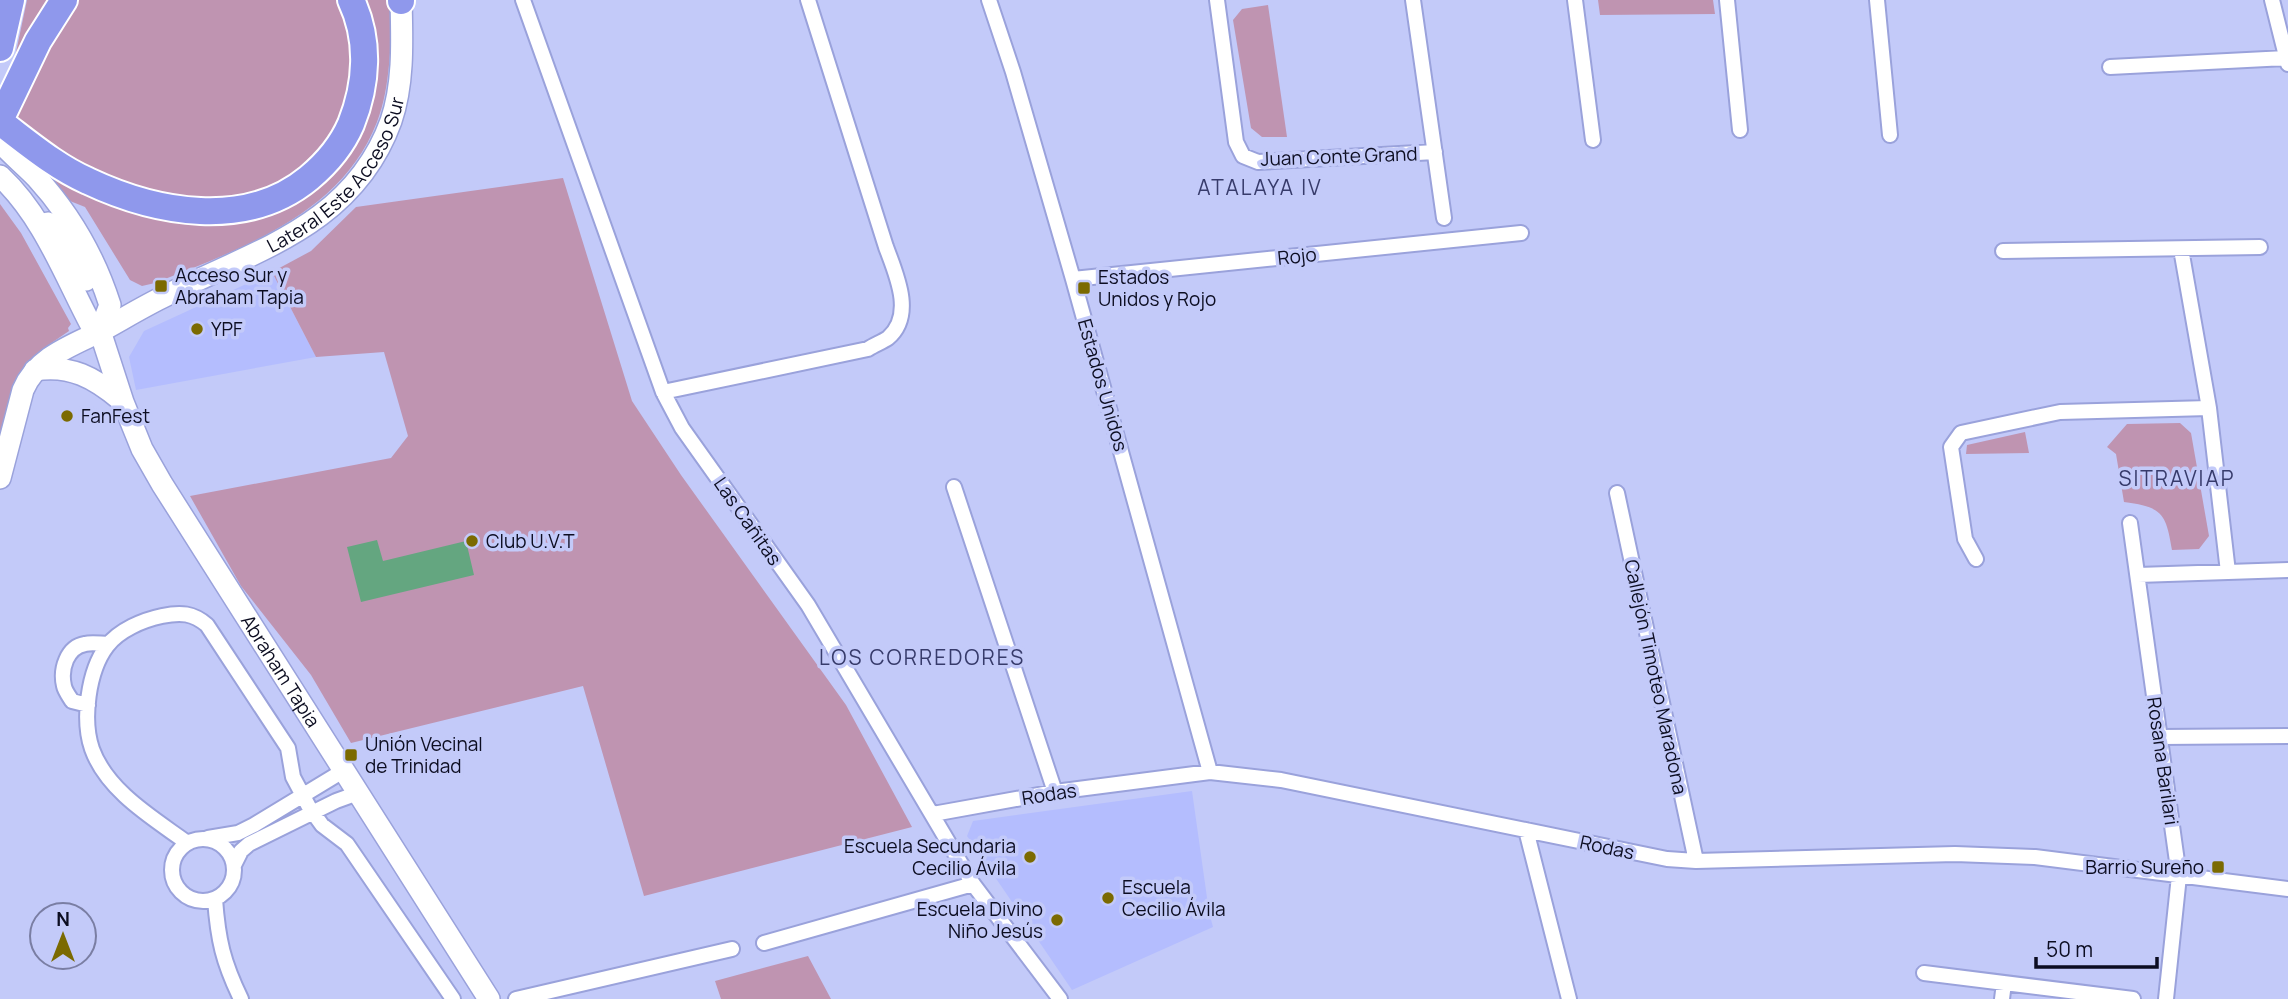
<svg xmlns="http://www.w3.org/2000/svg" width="2288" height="999" font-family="Manrope,sans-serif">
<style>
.built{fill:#b4bdfe}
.green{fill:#bf94b1}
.water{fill:#64a680}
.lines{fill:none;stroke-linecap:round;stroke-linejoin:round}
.street-casing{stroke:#9aa2db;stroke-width:18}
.secondary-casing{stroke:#9aa2db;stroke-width:24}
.highway-casing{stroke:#fff;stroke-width:30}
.street{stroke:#fff;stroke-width:14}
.secondary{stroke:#fff;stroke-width:21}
.highway{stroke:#8f98ec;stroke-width:26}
.poi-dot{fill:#7b6a01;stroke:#c3caf9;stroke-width:2.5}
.labels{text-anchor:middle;stroke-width:7;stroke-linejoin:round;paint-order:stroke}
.street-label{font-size:19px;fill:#0c0d21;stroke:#c3caf9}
.poi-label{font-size:19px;fill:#0c0d21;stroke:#c3caf9;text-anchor:start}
.neighbourhood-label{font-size:21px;letter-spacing:2px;fill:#373b6b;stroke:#c3caf9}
</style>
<rect width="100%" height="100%" fill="#c3caf9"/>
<path class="built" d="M 272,272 L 316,357 L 136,390 L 129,357 L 144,331 Z
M 1192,791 L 1209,912 L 1213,927 L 1072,990 L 967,836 L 973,821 Z"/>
<path class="green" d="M 27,0 L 57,0 L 12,71 Z
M 78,0 L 341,0 L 356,66 L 339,129 L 301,175 L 226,204 L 119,188 L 14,123 L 25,88 Z
M 358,0 L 392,0 C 391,37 391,87 377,122 C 341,215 240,249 155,283 L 142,286 L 130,280 L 85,207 L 70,201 L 41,166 L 227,217 L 345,148 Z
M 1598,0 L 1713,0 L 1715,14 L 1600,15 Z
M 1268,5 L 1287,137 L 1262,137 L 1251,128 L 1233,20 L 1242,9 Z
M 563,178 L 632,401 L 681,475 L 846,705 L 912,827 L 644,896 L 583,686 L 351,743 L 311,675 L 241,586 L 190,496 L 391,458 L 408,436 L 384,352 L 316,357 L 272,272 L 311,251 L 356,207 Z
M 0,204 L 21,233 L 71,324 L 68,328 L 69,331 L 47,346 L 30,363 L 0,445 Z
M 2180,423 L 2191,433 L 2209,536 L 2199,549 L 2172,550 C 2166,513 2162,507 2124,502 L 2116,454 L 2107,447 L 2127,424 Z
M 2025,432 L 2029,453 L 1966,454 L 1967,445 Z
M 808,956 L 831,999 L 721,999 L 715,981 Z"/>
<path class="water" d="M 377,540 L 383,561 L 466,541 L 474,575 L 361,602 L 347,547 Z"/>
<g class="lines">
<g class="street-casing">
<path id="street" d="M 523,0 L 663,392 L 682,428 L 808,605 L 973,884 L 1060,999
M 989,0 L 1013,72 L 1073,279 L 1210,772
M 1217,0 L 1236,142 L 1243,156 L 1258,162 L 1435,152
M 1413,0 L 1444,218
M 1575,0 L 1593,140
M 1727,0 L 1740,130
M 1877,0 L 1890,135
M 2272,0 L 2288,64
M 2110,67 L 2286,58
M 2181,249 L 2209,408 L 2228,572
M 2003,251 L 2260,247
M 1073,279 L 1521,233
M 663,392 L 868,349 C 874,345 882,342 888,338 C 915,315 896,274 886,247 L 808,0
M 954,487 L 1055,792
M 1617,493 L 1696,861
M 2130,523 L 2179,876 L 2166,999
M 1976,559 L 1965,539 L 1951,447 L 1961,433 L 2060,412 L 2209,408
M 2138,575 L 2288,570
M 88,705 L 72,701 C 69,696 65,691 64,686 C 60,669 67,647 85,644 C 92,642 101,644 108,644
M 2160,737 L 2288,736
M 933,814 L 1055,792 L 1210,772 L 1281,780 L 1667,859 L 1696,861 L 1955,854 L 2035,857 L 2288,889
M 1526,830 L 1569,999
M 208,838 L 238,833 L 254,825 L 343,771
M172 870a31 31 0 1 1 62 0a31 31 0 1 1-62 0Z
M 186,842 C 153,818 107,791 92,749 C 82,720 88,671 107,646 C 119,630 143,620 162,616 C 181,612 193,613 207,625 L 288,748 L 293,777 L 309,807 L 322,825 L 347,844 L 453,999
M 234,865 L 241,851 L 249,844 L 336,801 L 358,793
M 215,899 C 218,940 223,962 241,999
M 764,943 L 973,884
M 1924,973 L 2133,999
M 516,999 L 732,949
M 2002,999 L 2004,983"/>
</g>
<g class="secondary-casing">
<g id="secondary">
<path id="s1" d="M 0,142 C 11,154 24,165 36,177 C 69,213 95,258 110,305 L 100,331 L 123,402 L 142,449 L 162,484 L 489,999"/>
<path d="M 0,176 C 43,216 64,274 91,325 L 100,331"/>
<path d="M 48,223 L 69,249 L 86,280"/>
<path d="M 35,370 C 70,364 95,378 121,400"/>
<path id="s2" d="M 0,478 L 23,390 C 37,357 71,346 101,331 C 123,319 144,306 167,295 C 255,250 353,226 391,121 C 404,83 402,40 401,0"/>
</g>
</g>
<g class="highway-casing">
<path id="highway" d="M 401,0 L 401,1
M 0,48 L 11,0
M 0,120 L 38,41 L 64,0
M 0,122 C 28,143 56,167 88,181 C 156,213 246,230 309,178 C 327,163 342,145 351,124 C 367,84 370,40 351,0"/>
</g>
<use href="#street" class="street"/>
<use href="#secondary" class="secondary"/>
<use href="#highway" class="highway"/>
</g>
<g class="poi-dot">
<rect x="154" y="279" width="14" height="14" rx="3.5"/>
<rect x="1077" y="281" width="14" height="14" rx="3.5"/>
<circle cx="197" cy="329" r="7"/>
<circle cx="67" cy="416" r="7"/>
<circle cx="472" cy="541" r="7"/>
<rect x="344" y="748" width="14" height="14" rx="3.5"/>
<circle cx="1030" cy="857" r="7"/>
<rect x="2211" y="860" width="14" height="14" rx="3.5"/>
<circle cx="1108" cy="898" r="7"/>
<circle cx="1057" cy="920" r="7"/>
</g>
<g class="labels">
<g class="street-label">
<text transform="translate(1339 156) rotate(-2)" y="7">Juan Conte Grand</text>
<text dy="7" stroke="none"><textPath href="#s2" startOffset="481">Lateral Este Acceso Sur</textPath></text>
<text transform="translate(1297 256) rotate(-6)" y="7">Rojo</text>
<text transform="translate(1103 385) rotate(74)" y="7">Estados Unidos</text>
<text transform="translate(748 521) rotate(55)" y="7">Las Cañitas</text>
<text dy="7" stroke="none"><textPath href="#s1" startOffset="614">Abraham Tapia</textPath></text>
<text transform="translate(1656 677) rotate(78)" y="7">Callejón Timoteo Maradona</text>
<text transform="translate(2163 761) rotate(82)" y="7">Rosana Barilari</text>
<text transform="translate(1049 794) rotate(-9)" y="7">Rodas</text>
<text transform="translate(1607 847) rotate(12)" y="7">Rodas</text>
</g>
<g class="poi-label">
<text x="175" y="282">Acceso Sur y<tspan x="175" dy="22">Abraham Tapia</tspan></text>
<text x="1098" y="284">Estados<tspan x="1098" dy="22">Unidos y Rojo</tspan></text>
<text x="211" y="336">YPF</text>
<text x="81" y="423">FanFest</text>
<text x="486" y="548">Club U.V.T</text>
<text x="365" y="751">Unión Vecinal<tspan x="365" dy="22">de Trinidad</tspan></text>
<text x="1016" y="853" text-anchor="end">Escuela Secundaria<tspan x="1016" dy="22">Cecilio Ávila</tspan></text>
<text x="2204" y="874" text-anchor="end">Barrio Sureño</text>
<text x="1122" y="894">Escuela<tspan x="1122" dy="22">Cecilio Ávila</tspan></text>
<text x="1043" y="916" text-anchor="end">Escuela Divino<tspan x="1043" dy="22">Niño Jesús</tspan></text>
</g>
<g class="neighbourhood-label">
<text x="1260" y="195">ATALAYA IV</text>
<text x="2177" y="486">SITRAVIAP</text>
<text x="922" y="665">LOS CORREDORES</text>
</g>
</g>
<g transform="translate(63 936)"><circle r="33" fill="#c3caf9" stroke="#7a7ea3" stroke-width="2"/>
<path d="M0-5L12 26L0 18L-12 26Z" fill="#7b6a01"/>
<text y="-10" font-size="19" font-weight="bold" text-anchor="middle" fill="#0c0d21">N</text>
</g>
<path d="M2036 957v10h121v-10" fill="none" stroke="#0c0d21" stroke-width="3.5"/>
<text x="2046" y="957" font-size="21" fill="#0c0d21" stroke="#c3caf9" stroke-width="5" paint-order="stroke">50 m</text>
</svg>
